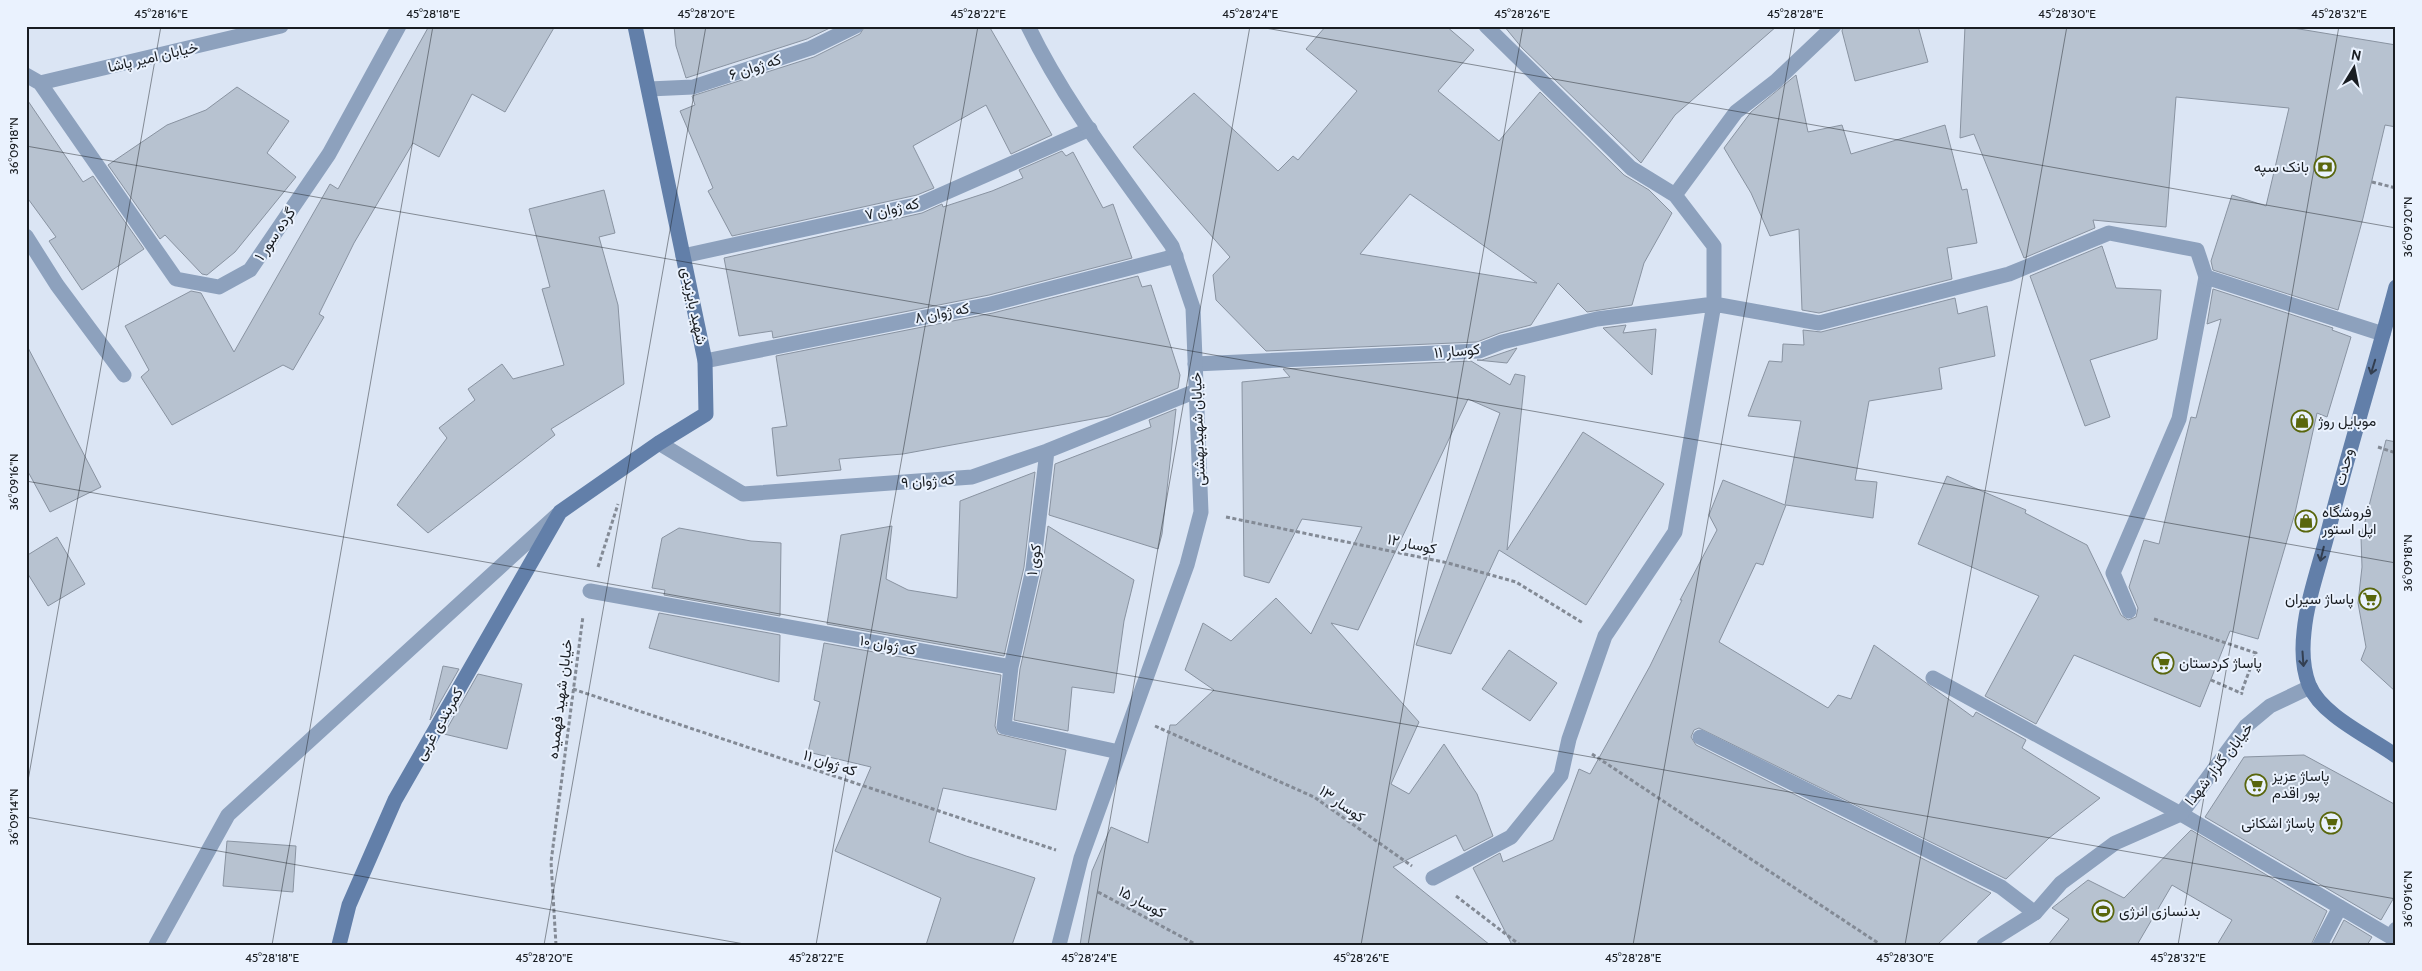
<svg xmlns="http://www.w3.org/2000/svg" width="2422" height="971" font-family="Cabin,Vazirmatn,sans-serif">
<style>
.building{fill:#b7c2d0;stroke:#8993a1;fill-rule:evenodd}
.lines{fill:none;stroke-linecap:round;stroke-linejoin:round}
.path{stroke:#838a95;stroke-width:3;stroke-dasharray:4 2.5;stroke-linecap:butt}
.lane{stroke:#8da1bd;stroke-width:15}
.street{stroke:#8da1bd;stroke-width:15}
.secondary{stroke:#627fa9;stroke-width:15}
.oneway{stroke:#333f51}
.ticks{fill:none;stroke:#191d22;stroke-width:1;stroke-opacity:0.45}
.labels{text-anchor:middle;stroke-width:4;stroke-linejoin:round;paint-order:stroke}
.street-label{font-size:15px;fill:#191d22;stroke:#eaf2fe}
.poi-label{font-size:15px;fill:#191d22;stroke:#eaf2fe;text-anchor:start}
.neatline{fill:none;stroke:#191d22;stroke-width:2}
.ticks-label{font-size:12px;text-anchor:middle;fill:#191d22}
</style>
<rect width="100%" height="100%" fill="#dbe5f4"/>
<path class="building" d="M 429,26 L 555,26 L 505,112 L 472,94 L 439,157 L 413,143 L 354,243 L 319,314 L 324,317 L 293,370 L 283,365 L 172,425 L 141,377 L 149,370 L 125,326 L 191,291 L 201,293 L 234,352 L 330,184 L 338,189 Z
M 674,26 L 834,26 L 807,39 L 686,78 L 676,46 Z
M 865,26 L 989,26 L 1052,135 L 1011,154 L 986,105 L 913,146 L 934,188 L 917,195 L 732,236 L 708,191 L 713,188 L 680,111 L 695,105 L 692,96 L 814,57 L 860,34 Z
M 1326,26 L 1446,26 L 1474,50 L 1438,91 L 1499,141 L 1540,92 L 1624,175 L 1649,190 L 1672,213 L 1644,263 L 1632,305 L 1587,312 L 1558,283 L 1531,325 L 1500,333 L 1477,342 L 1266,351 L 1216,300 L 1213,275 L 1230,257 L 1133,147 L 1194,93 L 1278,171 L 1293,156 L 1298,160 L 1357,91 L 1306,49 ZM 1410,194 L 1537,283 L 1360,254 Z
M 1504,26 L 1777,26 L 1675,115 L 1641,163 L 1522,48 Z
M 1843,26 L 1918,26 L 1928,62 L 1855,81 L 1842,31 Z
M 1965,26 L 2281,26 L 2396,45 L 2396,127 L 2385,125 L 2363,218 L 2338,310 L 2213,270 L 2211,261 L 2232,195 L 2266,206 L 2289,108 L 2176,97 L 2166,227 L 2093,220 L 2095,228 L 2024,258 L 1974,134 L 1960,138 Z
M 1796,75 L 1808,132 L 1842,125 L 1851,154 L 1945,125 L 1962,190 L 1967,189 L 1977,243 L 1947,248 L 1952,279 L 1819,313 L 1802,310 L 1799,229 L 1770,236 L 1751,193 L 1724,148 L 1751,112 Z
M 237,87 L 289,121 L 267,153 L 296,177 L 235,252 L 207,275 L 202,274 L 165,235 L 160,239 L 108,165 L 167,125 L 206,110 Z
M 26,98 L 83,182 L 93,176 L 144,249 L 82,290 L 49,241 L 56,237 L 26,196 Z
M 1062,151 L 1066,156 L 1073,152 L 1103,208 L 1113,204 L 1132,258 L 989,295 L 773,338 L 772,331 L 739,336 L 724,258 L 922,213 L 942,204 L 943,207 L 992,191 L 1023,178 L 1019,170 Z
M 604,190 L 615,233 L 599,237 L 618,305 L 624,384 L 551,429 L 555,435 L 428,533 L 397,505 L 447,438 L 439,428 L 475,400 L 468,389 L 502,364 L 513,379 L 564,365 L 542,289 L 550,287 L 529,209 Z
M 2102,246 L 2116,288 L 2161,290 L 2157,339 L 2090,360 L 2110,417 L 2085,426 L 2030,276 Z
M 1138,276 L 1142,287 L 1151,285 L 1180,375 L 1178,388 L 1109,416 L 903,454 L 839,459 L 841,470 L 777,476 L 772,428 L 787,426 L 776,356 L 993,313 Z
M 2213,289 L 2333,328 L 2332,330 L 2351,337 L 2327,417 L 2317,413 L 2295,513 L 2258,639 L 2230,631 L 2200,707 L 2074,655 L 2036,724 L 1985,696 L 2039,596 L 1918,544 L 1947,476 L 2026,510 L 2025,513 L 2087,545 L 2121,615 L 2128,620 L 2136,617 L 2138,608 L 2129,587 L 2144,540 L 2159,544 L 2191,417 L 2196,418 L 2221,319 L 2207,324 Z
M 1955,298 L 1958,314 L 1987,306 L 1995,356 L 1939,368 L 1942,389 L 1869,401 L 1855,480 L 1877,482 L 1873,518 L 1786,505 L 1763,565 L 1756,563 L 1719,642 L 1828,708 L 1838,695 L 1851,699 L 1874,645 L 1973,717 L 1976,712 L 2026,740 L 2022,748 L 2100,798 L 2049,838 L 2006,879 L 1699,728 L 1694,730 L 1691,737 L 1696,745 L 1991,893 L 1937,945 L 1512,945 L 1473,868 L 1500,853 L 1503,862 L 1553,840 L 1579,769 L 1590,774 L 1650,666 L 1682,600 L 1680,600 L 1717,530 L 1709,515 L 1723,480 L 1785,505 L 1801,421 L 1748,416 L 1769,361 L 1782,362 L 1783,344 L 1804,345 L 1803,330 L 1821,332 Z
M 1626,325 L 1623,333 L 1656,329 L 1652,375 L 1603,328 Z
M 26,344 L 101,487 L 50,512 L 26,468 Z
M 1517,348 L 1507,363 L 1477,360 L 1482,360 Z
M 1471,361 L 1510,385 L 1515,374 L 1525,376 L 1507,550 L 1583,432 L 1664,484 L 1586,605 L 1499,550 L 1451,654 L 1416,645 L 1500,413 L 1468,399 L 1358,630 L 1331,623 L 1419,722 L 1391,784 L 1409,794 L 1444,744 L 1477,794 L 1493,836 L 1464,851 L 1456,835 L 1393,867 L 1490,945 L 1080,945 L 1092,871 L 1111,827 L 1148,843 L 1170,725 L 1176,725 L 1214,690 L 1185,670 L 1203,623 L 1231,641 L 1276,598 L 1311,634 L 1362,527 L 1302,519 L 1269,583 L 1244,576 L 1242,382 L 1290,377 L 1283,369 Z
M 1176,409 L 1162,534 L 1158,549 L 1049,515 L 1055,464 L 1151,427 L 1149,420 Z
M 2386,440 L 2396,442 L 2396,692 L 2361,660 L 2366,647 L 2358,603 L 2362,567 L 2361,537 Z
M 1035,472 L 1024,567 L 1004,656 L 827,624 L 841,535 L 892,526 L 886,579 L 908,590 L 957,598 L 960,501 Z
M 1048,526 L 1134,580 L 1124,621 L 1114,693 L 1072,687 L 1068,731 L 1014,720 L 1020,669 L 1042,571 Z
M 679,528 L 751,541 L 781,543 L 780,616 L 664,595 L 665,590 L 652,588 L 662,538 Z
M 57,537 L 85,584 L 48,606 L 26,571 L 26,556 Z
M 659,613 L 780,635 L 779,682 L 649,648 Z
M 824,643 L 1001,675 L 995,726 L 998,734 L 1066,750 L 1056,810 L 943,788 L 929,842 L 966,856 L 1035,878 L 1012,945 L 926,945 L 941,898 L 835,851 L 871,767 L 808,752 L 820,702 L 814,700 Z
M 1509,650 L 1557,683 L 1530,721 L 1482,689 Z
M 443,666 L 459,669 L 430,720 Z
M 478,674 L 522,684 L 507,749 L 444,734 Z
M 2304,755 L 2396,805 L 2396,894 L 2381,920 L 2205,817 L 2244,757 Z
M 2191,830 L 2327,911 L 2311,945 L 2217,945 L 2232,920 L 2172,885 L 2137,945 L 2048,945 L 2069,919 L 2052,908 L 2088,880 L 2124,898 Z
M 227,841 L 296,846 L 293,892 L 223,886 Z
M 2344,920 L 2372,937 L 2367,945 L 2331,945 Z"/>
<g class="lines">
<path class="path" d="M 2372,182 L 2396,188
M 2378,447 L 2396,453
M 1226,517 L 1448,563 L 1516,582 L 1583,623
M 598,567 L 618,504
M 2154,619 L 2256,653 L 2241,693
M 2211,680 L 2243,694
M 573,689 L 1056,850
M 1155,726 L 1314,797 L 1412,866
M 1592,754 L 1881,945
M 1098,892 L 1197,945
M 1456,896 L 1520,945
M 556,945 L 551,862 L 583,616"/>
<path class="lane" d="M 649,89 L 693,87 L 811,48 L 856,26
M 1675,195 L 1736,112 L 1776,81 L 1834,26
M 683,256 L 920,204 L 1090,129
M 705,361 L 991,304 L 1176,256
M 1195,364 L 1479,351 L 1502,342 L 1597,319 L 1714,304 L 1819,323 L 2009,274 L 2109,233 L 2197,250 L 2206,277 L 2179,419 L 2113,573 L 2129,611
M 659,443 L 743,494 L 972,477 L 1047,451 L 1196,391
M 590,591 L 1011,667 L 1004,727 L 1119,752
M 1011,667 L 1033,569 L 1047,451
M 1933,678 L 2181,814 L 2391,937 L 2396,929
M 1700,737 L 2001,887 L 2035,913
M 1433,878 L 1511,837 L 1561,775 L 1569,739 L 1605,636 L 1675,532 L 1714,304 L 1714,246 L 1675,195 L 1631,168 L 1486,26
M 2320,945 L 2340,907"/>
<path class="street" d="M 1028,26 C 1066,105 1122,175 1172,246 L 1193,308 L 1201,512 L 1187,565 L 1081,858 L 1059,945
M 26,75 L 40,83 L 281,26
M 40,83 L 176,279 L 219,287 L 250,270 L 329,154 L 399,26
M 26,236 L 57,285 L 124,375
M 2206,277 L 2383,334
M 156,945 L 228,815 L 557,515
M 1984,945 L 2035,913 L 2061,883 L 2115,843 L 2181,814 L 2246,726 L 2270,706 L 2310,687"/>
<path class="secondary" d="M 2396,287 C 2374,370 2348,452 2327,536 C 2319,567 2307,600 2304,632 C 2302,650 2302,667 2309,685 C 2322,716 2370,737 2396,756
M 339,945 L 349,905 L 395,800 L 560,512 L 659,443 L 706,414 L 705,361 L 635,26"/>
</g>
<defs><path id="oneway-shaft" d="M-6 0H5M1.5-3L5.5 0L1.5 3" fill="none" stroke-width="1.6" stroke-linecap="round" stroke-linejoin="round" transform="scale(1.25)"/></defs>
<g class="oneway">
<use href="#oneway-shaft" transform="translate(2373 367) rotate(107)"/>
<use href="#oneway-shaft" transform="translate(2322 554) rotate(104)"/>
<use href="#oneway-shaft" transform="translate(2303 659) rotate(86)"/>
</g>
<path class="ticks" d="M 1254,26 L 2396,228M 26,146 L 2396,563M 26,481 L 2396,899M 26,792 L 161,26M 26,817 L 750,945M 272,945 L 433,26M 544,945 L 706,26M 816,945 L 978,26M 1088,945 L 1250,26M 1361,945 L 1523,26M 1633,945 L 1795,26M 1905,945 L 2067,26M 2178,945 L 2339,26"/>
<defs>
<g id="bank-ring" transform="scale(1.125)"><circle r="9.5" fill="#eaf2fe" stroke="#59660c" stroke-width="1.5"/><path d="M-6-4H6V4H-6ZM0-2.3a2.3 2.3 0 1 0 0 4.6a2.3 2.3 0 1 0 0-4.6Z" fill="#59660c"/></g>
<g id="shop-ring" transform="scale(1.125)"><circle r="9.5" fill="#eaf2fe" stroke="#59660c" stroke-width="1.5"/><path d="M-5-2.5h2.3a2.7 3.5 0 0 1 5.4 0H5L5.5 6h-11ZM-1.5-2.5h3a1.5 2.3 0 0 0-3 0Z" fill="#59660c"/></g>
<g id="supermarket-ring" transform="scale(1.125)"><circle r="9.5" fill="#eaf2fe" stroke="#59660c" stroke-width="1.5"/><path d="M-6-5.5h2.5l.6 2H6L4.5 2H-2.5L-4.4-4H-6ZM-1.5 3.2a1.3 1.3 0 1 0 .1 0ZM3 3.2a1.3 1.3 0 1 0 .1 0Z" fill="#59660c"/></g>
<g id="stadium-ring" transform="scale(1.125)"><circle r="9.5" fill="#eaf2fe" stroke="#59660c" stroke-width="1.5"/><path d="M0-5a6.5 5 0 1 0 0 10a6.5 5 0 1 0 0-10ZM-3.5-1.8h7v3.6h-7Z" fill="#59660c"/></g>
</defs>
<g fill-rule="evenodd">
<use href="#bank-ring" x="2325" y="167"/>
<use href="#shop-ring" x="2302" y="421"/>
<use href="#shop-ring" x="2306" y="521"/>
<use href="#supermarket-ring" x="2370" y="599"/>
<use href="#supermarket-ring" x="2163" y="663"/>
<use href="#supermarket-ring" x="2256" y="785"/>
<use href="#supermarket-ring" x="2331" y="823"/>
<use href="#stadium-ring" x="2103" y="911"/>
</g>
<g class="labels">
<g class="street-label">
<text transform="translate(153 57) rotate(-13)" y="5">خیابان امیر پاشا</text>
<text transform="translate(755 67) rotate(-18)" y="5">که ژوان ۶</text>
<text transform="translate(892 209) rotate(-13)" y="5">که ژوان ۷</text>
<text transform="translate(275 234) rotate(-56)" y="5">گرده سور ۱</text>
<text transform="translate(694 306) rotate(78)" y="5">شهید بایزیدی</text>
<text transform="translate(942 313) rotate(-11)" y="5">که ژوان ۸</text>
<text transform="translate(1457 351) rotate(-5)" y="5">کوسار ۱۱</text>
<text transform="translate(1198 429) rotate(-92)" y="5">خیابان شهیدبهشتی</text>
<text transform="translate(2344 467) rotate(-76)" y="5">وحدت</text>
<text transform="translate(928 481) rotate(-4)" y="5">که ژوان ۹</text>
<text transform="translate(1412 544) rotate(12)" y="5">کوسار ۱۲</text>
<text transform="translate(1034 560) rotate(-82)" y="5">کوی ۱</text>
<text transform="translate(888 645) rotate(10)" y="5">که ژوان ۱۰</text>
<text transform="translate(560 699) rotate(-83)" y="5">خیابان شهید فهمیده</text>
<text transform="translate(439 724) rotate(-60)" y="5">کمربندی غربی</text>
<text transform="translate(830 763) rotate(18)" y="5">که ژوان ۱۱</text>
<text transform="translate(2219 764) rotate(-52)" y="5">خیابان گلزار شهدا</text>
<text transform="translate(1342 804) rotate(35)" y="5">کوسار ۱۳</text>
<text transform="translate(1142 902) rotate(28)" y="5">کوسار ۱۵</text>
</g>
<g class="poi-label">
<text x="2309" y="172" text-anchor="end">بانک سپه</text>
<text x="2318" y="426">موبایل روژ</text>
<text x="2322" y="517">فروشگاه<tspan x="2322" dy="17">اپل استور</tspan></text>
<text x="2354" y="604" text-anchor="end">پاساژ سیران</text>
<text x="2179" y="668">پاساژ کردستان</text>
<text x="2272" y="781">پاساژ عزیز<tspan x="2272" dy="17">پور اقدم</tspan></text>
<text x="2315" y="828" text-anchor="end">پاساژ اشکانی</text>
<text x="2119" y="916">بدنسازی انرژی</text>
</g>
</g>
<rect width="2422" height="971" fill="none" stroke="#eaf2fe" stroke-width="55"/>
<g transform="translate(2354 68) rotate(10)" stroke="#eaf2fe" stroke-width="4" paint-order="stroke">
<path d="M0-4L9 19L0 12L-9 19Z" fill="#191d22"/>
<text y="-8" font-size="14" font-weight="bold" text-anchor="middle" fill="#191d22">N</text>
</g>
<rect x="28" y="28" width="2366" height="916" class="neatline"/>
<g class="ticks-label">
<text x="161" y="18">45°28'16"E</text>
<text x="433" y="18">45°28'18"E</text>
<text x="706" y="18">45°28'20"E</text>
<text x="978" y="18">45°28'22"E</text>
<text x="1250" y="18">45°28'24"E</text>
<text x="1522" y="18">45°28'26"E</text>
<text x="1795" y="18">45°28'28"E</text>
<text x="2067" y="18">45°28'30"E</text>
<text x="2339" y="18">45°28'32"E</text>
<text transform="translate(14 146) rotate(-90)" y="4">36°09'18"N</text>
<text transform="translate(2408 227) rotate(-90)" y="4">36°09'20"N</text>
<text transform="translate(14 482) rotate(-90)" y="4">36°09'16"N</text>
<text transform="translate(2408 563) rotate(-90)" y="4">36°09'18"N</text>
<text transform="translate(14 817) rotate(-90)" y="4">36°09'14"N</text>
<text transform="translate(2408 899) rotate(-90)" y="4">36°09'16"N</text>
<text x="272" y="962">45°28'18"E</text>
<text x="544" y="962">45°28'20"E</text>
<text x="816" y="962">45°28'22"E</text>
<text x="1089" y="962">45°28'24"E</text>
<text x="1361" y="962">45°28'26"E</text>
<text x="1633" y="962">45°28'28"E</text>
<text x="1905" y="962">45°28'30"E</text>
<text x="2178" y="962">45°28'32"E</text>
</g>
</svg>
